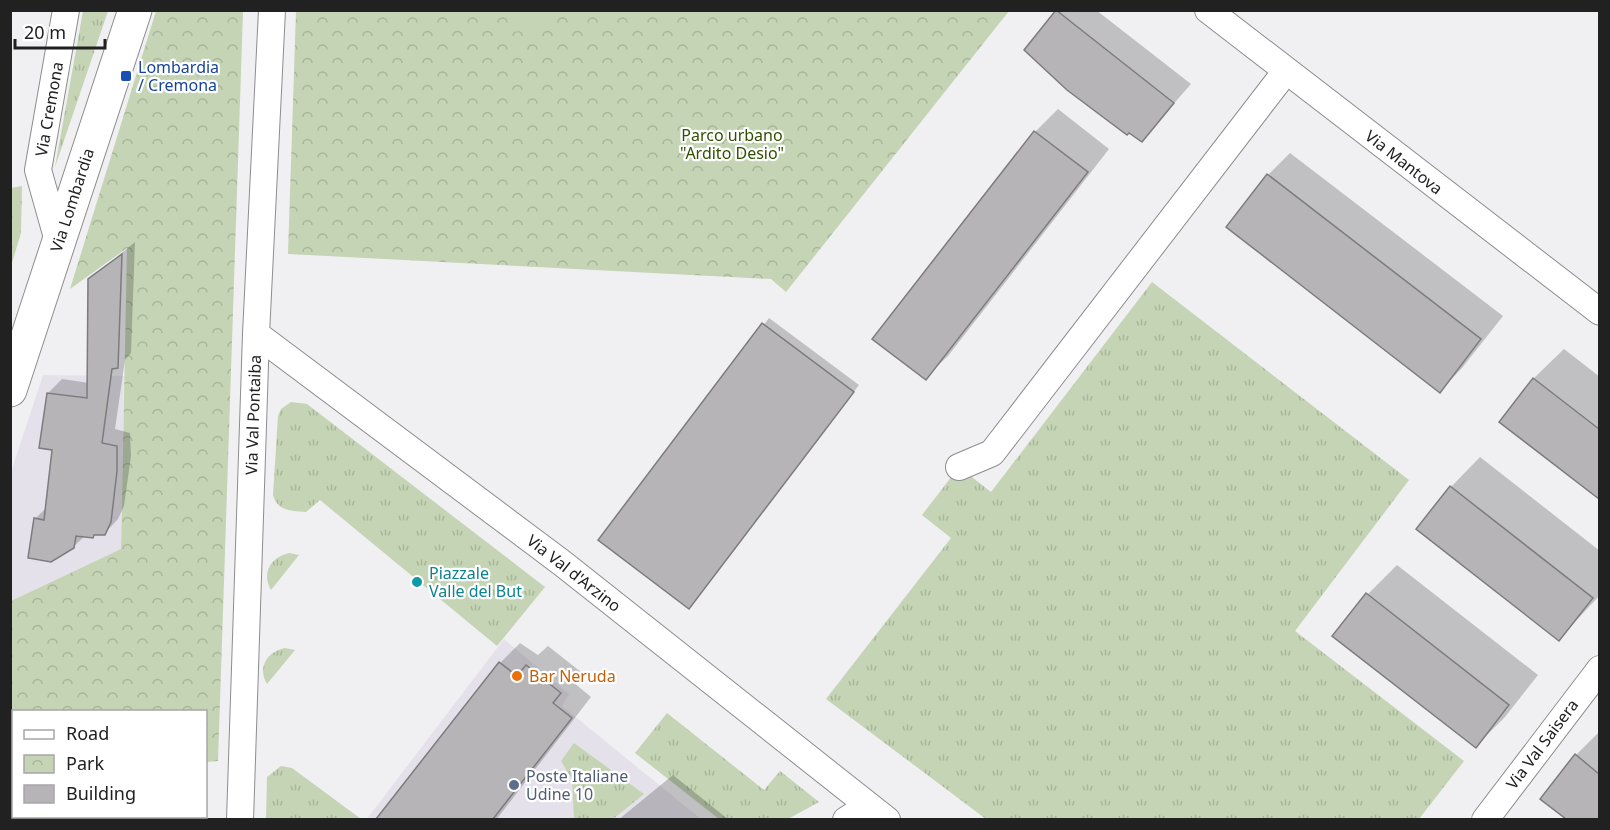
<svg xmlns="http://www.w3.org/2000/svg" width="1610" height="830" font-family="'Noto Sans',sans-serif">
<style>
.built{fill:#e5e1eb}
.grass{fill:url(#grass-tufts)}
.park{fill:url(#park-crowns)}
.garden{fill:#c4d4b4}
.shadow{fill:#0003}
.building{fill:#b6b4b7;stroke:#7c7b7e;stroke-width:1.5}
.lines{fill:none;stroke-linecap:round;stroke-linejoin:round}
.street-casing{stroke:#8d8c8f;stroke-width:28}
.secondary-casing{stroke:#8d8c8f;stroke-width:35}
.street{stroke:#fff;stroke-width:26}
.secondary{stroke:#fff;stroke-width:33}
.transit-dot{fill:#1a4fb4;stroke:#fff;stroke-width:2}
.culture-dot{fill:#0f9aa8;stroke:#fff;stroke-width:2}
.food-dot{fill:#e8710a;stroke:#fff;stroke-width:2}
.service-dot{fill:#5c6f8a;stroke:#fff;stroke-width:2}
.labels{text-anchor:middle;stroke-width:4.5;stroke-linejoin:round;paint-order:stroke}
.transit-label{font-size:16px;fill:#164399;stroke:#fff;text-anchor:start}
.street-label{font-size:16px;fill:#222122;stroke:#fff}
.park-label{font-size:16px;fill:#314e00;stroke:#fff}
.culture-label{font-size:16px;fill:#0d838f;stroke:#fff;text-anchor:start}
.food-label{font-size:16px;fill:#c56008;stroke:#fff;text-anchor:start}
.service-label{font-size:16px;fill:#4e5e75;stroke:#fff;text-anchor:start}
</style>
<defs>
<pattern id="grass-tufts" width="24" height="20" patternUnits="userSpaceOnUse" patternTransform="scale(1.5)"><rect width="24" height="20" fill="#c4d4b4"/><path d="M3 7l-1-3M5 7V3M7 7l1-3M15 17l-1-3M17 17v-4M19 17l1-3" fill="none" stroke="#a8b69a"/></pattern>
<pattern id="park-crowns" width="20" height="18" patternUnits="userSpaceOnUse" patternTransform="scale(1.5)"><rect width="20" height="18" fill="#c4d4b4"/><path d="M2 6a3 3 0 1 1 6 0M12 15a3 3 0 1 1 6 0" fill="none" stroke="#a8b69a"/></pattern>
</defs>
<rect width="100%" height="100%" fill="#f0eff2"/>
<path class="built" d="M 43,375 L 124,376 L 121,549 L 11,601 L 11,472 Z
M 504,639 L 569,694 L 562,706 L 701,819 L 366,820 Z"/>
<path class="grass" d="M 83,11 L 108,11 L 55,167 L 80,28 Z
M 22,186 L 21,233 L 11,266 L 11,188 Z
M 1152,282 L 1409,480 L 1295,631 L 1464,761 L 1419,819 L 986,819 L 826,699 L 951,538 L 922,515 L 959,467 L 991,492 Z
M 291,402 L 307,404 L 545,587 L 497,646 L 320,500 L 306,512 C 292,511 277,511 273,495 L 278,416 L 281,409 Z
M 289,553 L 299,555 L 271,590 C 261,573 271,557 289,553 Z
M 285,648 L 295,650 L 267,684 C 257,667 267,652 285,648 Z
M 667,713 L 764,790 L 780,771 L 819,802 L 788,819 L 719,819 L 635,753 Z
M 574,743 L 644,794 L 613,819 L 574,819 L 572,779 L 561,761 Z
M 281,766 L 292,768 L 361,819 L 266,819 L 267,777 Z"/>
<path class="park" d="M 156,11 L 243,11 L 218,761 L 206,762 L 206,712 L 14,712 L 13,793 L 10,782 L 11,601 L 121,549 L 127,248 L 70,289 Z
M 296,11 L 1009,11 L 786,292 L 771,279 L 288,254 Z"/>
<path class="garden" d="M 509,11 L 509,10 L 579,11 L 516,32 Z"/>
<path class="shadow" d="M 1056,10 L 1096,10 L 1191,84 L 1142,140 Z
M 10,57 L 12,114 L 10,115 Z
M 1058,109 L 1109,149 L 948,356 L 925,378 L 874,338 L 1035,132 Z
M 1290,153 L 1503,316 L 1462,368 L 1440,391 L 1268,175 Z
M 135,242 L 131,353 L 125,360 L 115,429 L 130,433 L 131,456 L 124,506 L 118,519 L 104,534 L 85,536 L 73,547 L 35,519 L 47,507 L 54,448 L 48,393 L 62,379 L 89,383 L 90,279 Z
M 769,318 L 859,385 L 695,601 L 600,539 Z
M 1564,349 L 1600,377 L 1600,498 L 1501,422 L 1534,378 Z
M 1480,457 L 1600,551 L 1600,595 L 1559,639 L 1451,487 Z
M 1397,565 L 1538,675 L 1505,717 L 1476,746 L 1335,636 L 1368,594 Z
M 520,643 L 538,655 L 548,646 L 581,672 L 573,682 L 591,697 L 496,820 L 378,820 L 500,663 Z
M 1600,731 L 1600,820 L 1568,820 L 1542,799 L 1576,755 Z
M 673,775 L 729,820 L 618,820 Z
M 33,816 L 104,816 L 106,820 L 35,820 Z"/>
<path class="building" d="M 1056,10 L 1174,103 L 1142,142 L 1129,133 L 1127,135 L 1067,90 L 1024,50 Z
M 1034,131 L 1088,172 L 926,380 L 872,339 Z
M 1267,174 L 1481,339 L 1440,393 L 1226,227 Z
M 122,254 L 118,368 L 112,369 L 102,443 L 117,446 L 117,471 L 111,522 L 105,535 L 94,535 L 93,538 L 76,536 L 74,548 L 51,562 L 28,558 L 34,518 L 44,520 L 52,450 L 39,448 L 47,393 L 87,398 L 88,279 Z
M 762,323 L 854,392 L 689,609 L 598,540 Z
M 1533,378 L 1599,429 L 1599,499 L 1499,422 Z
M 1450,486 L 1593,598 L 1559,641 L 1416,529 Z
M 1366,593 L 1509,705 L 1476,748 L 1332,636 Z
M 499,662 L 517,676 L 526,665 L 561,693 L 553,703 L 572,718 L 493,819 L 376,819 Z
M 1575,754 L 1599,774 L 1599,819 L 1566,819 L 1540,799 Z"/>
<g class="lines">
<g class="street-casing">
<path id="street" d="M 1208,10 L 1600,312
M 58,241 L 38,170 L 66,10
M 256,334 L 562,563 L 887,820
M 959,467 L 992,453 L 1286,71
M 240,820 L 256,334 L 272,10
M 846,820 L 868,806
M 1485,820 L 1600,669"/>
</g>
<g class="secondary-casing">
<path id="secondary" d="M 10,390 L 135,10"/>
</g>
<use href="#street" class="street"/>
<use href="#secondary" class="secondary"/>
</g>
<rect class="transit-dot" x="120" y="70" width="12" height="12" rx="3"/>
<circle class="culture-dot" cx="417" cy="582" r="6"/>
<circle class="food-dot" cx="517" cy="676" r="6"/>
<circle class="service-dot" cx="514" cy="785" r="6"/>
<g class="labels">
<g class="transit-label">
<text x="138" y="73">Lombardia<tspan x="138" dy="18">/ Cremona</tspan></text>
</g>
<g class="street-label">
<text transform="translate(49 109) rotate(-80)" y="6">Via Cremona</text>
<text transform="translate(1404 162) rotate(38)" y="6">Via Mantova</text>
<text transform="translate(72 200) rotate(-72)" y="6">Via Lombardia</text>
<text transform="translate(253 415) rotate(-88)" y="6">Via Val Pontaiba</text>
<text transform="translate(574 573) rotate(38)" y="6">Via Val d'Arzino</text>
<text transform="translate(1542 744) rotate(-53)" y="6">Via Val Saisera</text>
</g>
<g class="park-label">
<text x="732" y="141">Parco urbano<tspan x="732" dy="18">"Ardito Desio"</tspan></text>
</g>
<g class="culture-label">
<text x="429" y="579">Piazzale<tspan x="429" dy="18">Valle del But</tspan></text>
</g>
<g class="food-label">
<text x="529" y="682">Bar Neruda</text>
</g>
<g class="service-label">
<text x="526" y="782">Poste Italiane<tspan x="526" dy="18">Udine 10</tspan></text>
</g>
</g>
<rect width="1610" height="830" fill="none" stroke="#222122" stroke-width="24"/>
<rect x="12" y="710" width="195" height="108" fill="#ffffff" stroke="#a7a6a7" stroke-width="1.5"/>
<rect x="24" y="730" width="30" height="9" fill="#ffffff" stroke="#a7a6a7" stroke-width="1.5"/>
<text x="66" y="740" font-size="18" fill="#222122">Road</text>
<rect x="24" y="755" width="30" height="18" fill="url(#park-crowns)" stroke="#a7a6a7" stroke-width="1.5"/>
<text x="66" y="770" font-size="18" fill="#222122">Park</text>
<rect x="24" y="785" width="30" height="18" fill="#b6b4b7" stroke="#a7a6a7" stroke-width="1.5"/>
<text x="66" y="800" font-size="18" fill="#222122">Building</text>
<path d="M15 39v9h90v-9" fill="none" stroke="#222122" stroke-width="3"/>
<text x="24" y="39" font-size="18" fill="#222122" stroke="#ffffff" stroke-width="4.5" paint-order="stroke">20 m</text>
</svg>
